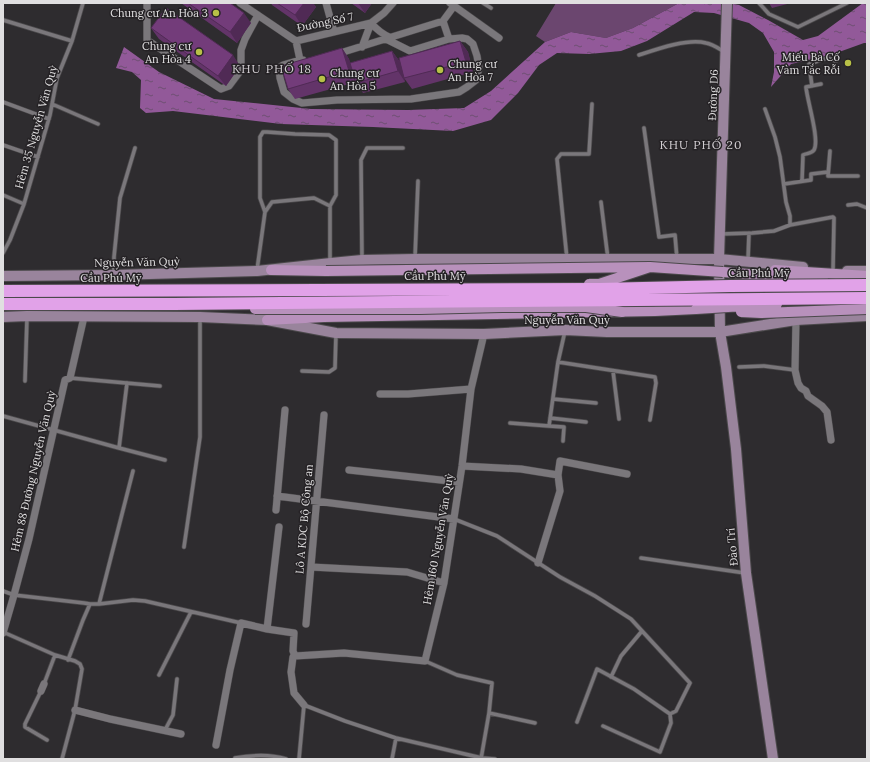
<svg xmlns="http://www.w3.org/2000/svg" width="870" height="762" font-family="Lora,serif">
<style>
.grass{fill:#6b466f}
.water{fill:url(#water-ripples)}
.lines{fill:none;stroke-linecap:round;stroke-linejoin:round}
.lane-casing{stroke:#4b494b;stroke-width:5}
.street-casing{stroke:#4b494b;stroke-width:8}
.secondary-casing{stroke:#4b494b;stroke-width:12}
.primary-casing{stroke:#4b494b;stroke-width:12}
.lane{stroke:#7a777b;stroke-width:3.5}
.street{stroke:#7a777b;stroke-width:7}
.secondary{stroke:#99849c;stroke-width:10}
.primary{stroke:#b891bc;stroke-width:10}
.primary-bridge-casing{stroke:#4b494b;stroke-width:12;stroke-linecap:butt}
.highway-bridge-casing{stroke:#4b494b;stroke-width:14;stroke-linecap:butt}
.primary-bridge{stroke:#b891bc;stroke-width:10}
.highway-bridge{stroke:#e1a2e8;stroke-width:12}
.wall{fill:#633469}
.shaded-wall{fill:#502a55}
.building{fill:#733c7a;stroke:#502a55}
.poi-dot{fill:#b8c147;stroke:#252225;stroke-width:1.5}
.labels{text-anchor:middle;stroke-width:3;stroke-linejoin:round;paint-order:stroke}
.poi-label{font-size:11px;fill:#e0dfe0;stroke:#252225;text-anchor:end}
.street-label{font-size:11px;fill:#e0dfe0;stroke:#252225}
.neighbourhood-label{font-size:12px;letter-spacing:1px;fill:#d1cdd1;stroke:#252225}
</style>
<defs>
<pattern id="water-ripples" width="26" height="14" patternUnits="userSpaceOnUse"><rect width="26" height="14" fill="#925999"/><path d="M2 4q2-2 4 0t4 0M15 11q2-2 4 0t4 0" fill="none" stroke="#6e4f72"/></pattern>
</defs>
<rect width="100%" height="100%" fill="#2e2c2f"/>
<path class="grass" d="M 556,3 L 679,3 L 633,28 L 606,38 L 571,32 L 545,42 L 536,36 Z"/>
<path class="water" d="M 679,3 L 731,3 L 739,5 L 768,20 L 803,40 L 818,36 L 863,3 L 867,3 L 867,43 L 864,43 L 828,56 L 791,64 L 771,87 L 774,72 L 774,52 L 763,33 L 749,23 L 714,13 L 694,12 L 647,41 L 621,51 L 589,54 L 557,53 L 539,65 L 518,93 L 491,120 L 453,131 L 373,127 L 281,124 L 173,111 L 146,113 L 140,108 L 141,80 L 132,72 L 116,68 L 124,47 L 159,72 L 214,99 L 311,109 L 408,110 L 464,108 L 491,91 L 545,42 L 571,32 L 606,38 L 633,28 Z"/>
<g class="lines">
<g class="lane-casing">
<path id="lane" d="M 483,3 L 491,8
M 759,3 L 769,14 L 798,27 L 847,3
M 3,20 L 72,41
M 639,55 C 657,49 688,38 706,43 C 712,44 718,48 723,51
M 812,86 L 809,64 L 827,58 L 836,61
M 3,102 L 49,119
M 52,104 L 98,124
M 765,109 L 775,137 L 780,157 L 786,202 L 790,216 L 790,225
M 644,128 L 659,237 L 675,235 L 677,259
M 3,145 L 38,157
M 830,151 L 828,176 L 858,176
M 802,181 L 803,155 C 807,153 811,154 814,150 C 820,140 807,100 806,87 L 821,84
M 784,184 L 811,180 L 811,174 L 828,172
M 3,195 L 24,204
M 601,202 L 608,259
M 848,205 L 857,204 L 867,208
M 265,212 L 260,198 L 260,137 L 263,132 L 267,132 L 295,134 L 329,135 L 336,140 L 336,195 L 330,206
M 721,234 L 752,233 L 774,231 L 790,225 L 833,217 L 834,218 L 833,270
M 3,253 L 10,240 L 24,204 L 50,115 L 57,78 L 72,41 L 83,3
M 415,258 L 418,181
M 362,259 L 361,160 L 367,148 L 403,148
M 567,259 L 557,159 L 561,154 L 589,154 L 592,104
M 748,260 L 749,233
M 257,270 L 265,212 L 272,202 L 314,198 L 330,206 L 330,261
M 114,274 L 114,257 L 120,198 L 135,148
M 558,362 L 655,377 L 656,383 L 650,420
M 739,367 L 764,366 L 795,370
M 302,371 L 329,372 L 335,368 L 336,334
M 613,371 L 619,419
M 70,378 L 160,386
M 25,381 L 27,318
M 127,383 L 119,448 L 165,460
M 553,399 L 596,403
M 3,416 L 119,448
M 550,418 L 586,422
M 510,423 L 549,426 L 558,362 L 565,331
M 549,426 L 564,427 L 563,441
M 133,471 L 99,604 L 133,600 L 145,601 L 241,623
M 454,519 L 497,536 L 560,577 L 595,596 L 631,619 L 690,683 L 676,711 L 670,714 L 634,689 L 597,669 L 577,722
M 184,547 L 200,437 L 200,318
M 641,558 L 745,573
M 3,591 L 14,595 L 84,603 L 90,604 L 99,604
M 3,632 L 55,655 L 75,661 L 80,664 L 82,669 L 75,710 L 62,759
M 68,660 L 83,620 L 90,604
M 425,661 L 457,675 L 492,683 L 489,713 L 535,723
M 159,675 L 191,612
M 611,677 L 621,656 L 642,631
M 44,684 L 55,655
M 41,691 L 25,724 L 25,727 L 47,740
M 603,726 L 660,752 L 671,723 L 670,714
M 165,730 L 173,715 L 177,679
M 235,758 C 252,755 270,754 286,759
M 299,759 L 304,705 L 345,721 L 396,738 L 482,758 L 495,759
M 392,759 L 396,738
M 481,759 L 489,713"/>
</g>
<g class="street-casing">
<path id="street" d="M 147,3 L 147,40 L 221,89 L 229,86 L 241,70 L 241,50 L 245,39 L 258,15
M 240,3 L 296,41 L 371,23 L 384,13 L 393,3
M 326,3 L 334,32
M 450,3 L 499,38
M 371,23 C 377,30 382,34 391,38
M 386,39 L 410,51 L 449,39
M 296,41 L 300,60 L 303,60
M 362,47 L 371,23
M 337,54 L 443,21 L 454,6
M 300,60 L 283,65 L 279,68 L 280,78 L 284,92 L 293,99 L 302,103 L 337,100 L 411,99 L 459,92 L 467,87 L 476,80 L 479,68 L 477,56 L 473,44 L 467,39 L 462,38 L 449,39 L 443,21
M 796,320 L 795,370 L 798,383 L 801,388 L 806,391 L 808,396 L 822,406 L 827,412 L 831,440
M 380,394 L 408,394 L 471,389
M 462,466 L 521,469 L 558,475
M 349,470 L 459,482
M 277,496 L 454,519
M 276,510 L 285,410
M 538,563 L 560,491 L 558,475 L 560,461 L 627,474
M 311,567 L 407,572 L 444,583
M 306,624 L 324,415
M 267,629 L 279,527
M 3,633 L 14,595 L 29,539 L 65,380 L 70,378 L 84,317
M 295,656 L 293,657 L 291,672 L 294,693 L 304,705
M 41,691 L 44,684
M 75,710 L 110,719 L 181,734
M 216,745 L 230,670 L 241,623 L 267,629 L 294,633 L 293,651 L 295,656 L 344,653 L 425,661 L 444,583 L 462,466 L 471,389 L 484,334"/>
</g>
<g class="secondary-casing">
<path id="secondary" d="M 727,3 L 719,259 L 720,332 L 726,367 L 736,449 L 746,573 L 773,759
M 847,271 L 867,271
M 3,276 L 114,275 L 257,271 L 331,263 L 362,260 L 415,259 L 719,259 L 803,267
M 3,317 L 27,316 L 200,317 L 267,320 L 336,333 L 484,334 L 565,330 L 607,332 L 720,332 L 796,320 L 867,316"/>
</g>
<g class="primary-casing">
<path id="primary" d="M 271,270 L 326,271
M 775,270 L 867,276
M 723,272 L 823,280
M 267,320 L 324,317 L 655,311 L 696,309"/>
</g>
<use href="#lane" class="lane"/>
<use href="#street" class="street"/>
<use href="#secondary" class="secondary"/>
<use href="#primary" class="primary"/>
<g class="primary-bridge-casing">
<path id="primary-bridge" d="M 326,271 L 650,267 L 723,272
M 589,284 L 599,284 L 650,267
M 255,309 L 420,309 L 502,307 L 586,307 L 622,312
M 696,309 L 777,304
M 741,312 L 761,313 L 867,309"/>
</g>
<g class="highway-bridge-casing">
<path id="highway-bridge" d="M 3,291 L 599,289 L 730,286 L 867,285
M 3,304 L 174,304 L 867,298"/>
</g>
<use href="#primary-bridge" class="primary-bridge"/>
<use href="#highway-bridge" class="highway-bridge"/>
</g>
<path class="wall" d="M 181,3 L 230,3 L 251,23 L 237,43 Z
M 271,3 L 313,3 L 316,7 L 302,26 L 272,5 Z
M 351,3 L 372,3 L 365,13 Z
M 769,3 L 791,3 L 772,8 Z
M 151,28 L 240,66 L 226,86 L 159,39 Z
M 460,41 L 468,52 L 473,72 L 412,89 L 404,78 Z
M 342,48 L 349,59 L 350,63 L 392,51 L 400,62 L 405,82 L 363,93 L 356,82 L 295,99 L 288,89 Z"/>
<path class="shaded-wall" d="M 304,3 L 313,3 L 316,7 L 302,26 L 295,15 Z
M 358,3 L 372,3 L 365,13 Z
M 244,13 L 251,23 L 237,43 L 230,32 Z
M 460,41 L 468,52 L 473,72 L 466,62 Z
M 342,48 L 349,59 L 356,82 L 349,71 Z
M 392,51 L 400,62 L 405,82 L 398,71 Z
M 233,55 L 240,66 L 226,86 L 218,76 Z"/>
<path class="building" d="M 188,3 L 230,3 L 244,13 L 230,32 Z
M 277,3 L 304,3 L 295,15 Z
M 166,8 L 233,55 L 218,76 L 151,28 Z
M 460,41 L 466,62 L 404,78 L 399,58 Z
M 342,48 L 349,71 L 288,89 L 281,66 Z
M 392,51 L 398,71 L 356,83 L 350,63 Z"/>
<g class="poi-dot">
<circle cx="216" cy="13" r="4"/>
<circle cx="199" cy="52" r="4"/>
<circle cx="848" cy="63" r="4"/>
<circle cx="440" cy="70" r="4"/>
<circle cx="322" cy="79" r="4"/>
</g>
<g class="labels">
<g class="poi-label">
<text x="208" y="17">Chung cư An Hòa 3</text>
<text x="191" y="50">Chung cư<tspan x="191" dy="13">An Hòa 4</tspan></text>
<text x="840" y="61">Miếu Bà Cố<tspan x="840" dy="13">Vàm Tắc Rỗi</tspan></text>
<text x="448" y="68" text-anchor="start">Chung cư<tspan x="448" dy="13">An Hòa 7</tspan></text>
<text x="330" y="77" text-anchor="start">Chung cư<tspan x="330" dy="13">An Hòa 5</tspan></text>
</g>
<g class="street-label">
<text transform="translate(325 22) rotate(-12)" y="4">Đường Số 7</text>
<text transform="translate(713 95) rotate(-88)" y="4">Đường D6</text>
<text transform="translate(36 127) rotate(-74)" y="4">Hẻm 35 Nguyễn Văn Quỳ</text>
<text transform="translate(137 262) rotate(-1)" y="4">Nguyễn Văn Quỳ</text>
<text x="759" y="277">Cầu Phú Mỹ</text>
<text x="435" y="280">Cầu Phú Mỹ</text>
<text x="111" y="282">Cầu Phú Mỹ</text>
<text x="567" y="324">Nguyễn Văn Quỳ</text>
<text transform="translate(33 471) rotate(-77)" y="4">Hẻm 88 Đường Nguyễn Văn Quỳ</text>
<text transform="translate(304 519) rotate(-85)" y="4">Lô A KDC Bộ Công an</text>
<text transform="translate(438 539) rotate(-80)" y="4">Hẻm 160 Nguyễn Văn Quỳ</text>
<text transform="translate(732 547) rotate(-95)" y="4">Đào Trí</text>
</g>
<g class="neighbourhood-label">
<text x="272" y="73">KHU PHỐ 18</text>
<text x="701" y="149">KHU PHỐ 20</text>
</g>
</g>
<rect width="870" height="762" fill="none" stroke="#e0dfe0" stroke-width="8"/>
</svg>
